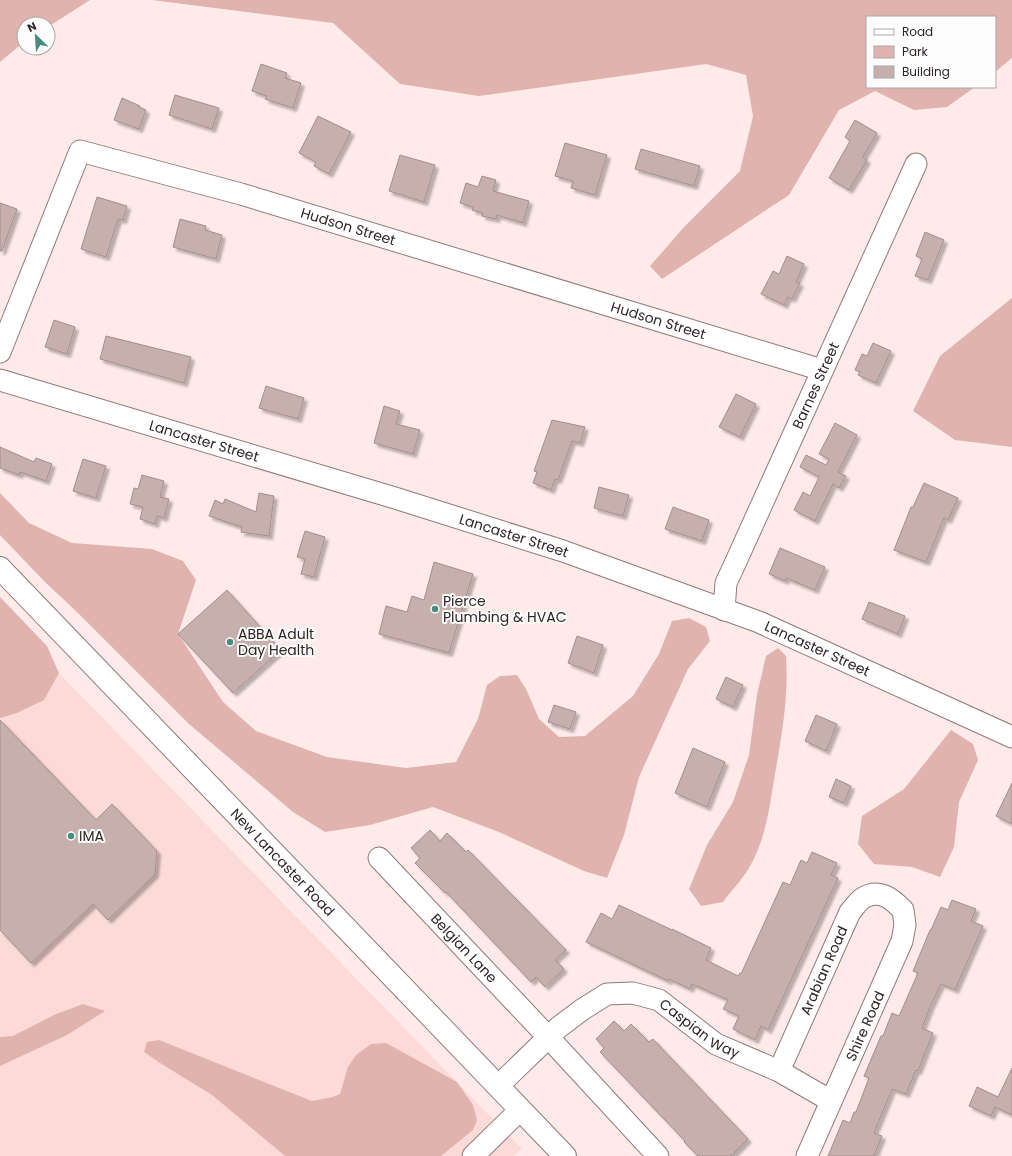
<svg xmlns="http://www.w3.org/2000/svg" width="1012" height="1156" font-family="Poppins,sans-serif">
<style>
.built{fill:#fbdad7}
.green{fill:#e0b3ae}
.building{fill:#c6afac;stroke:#a48e8c;filter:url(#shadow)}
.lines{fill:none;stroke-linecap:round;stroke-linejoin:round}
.street-casing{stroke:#907a78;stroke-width:23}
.secondary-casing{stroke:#907a78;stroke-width:24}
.street{stroke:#fff;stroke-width:21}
.secondary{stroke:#fff;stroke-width:22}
.poi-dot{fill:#488c80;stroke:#fcfdfc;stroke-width:1.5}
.labels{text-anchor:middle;stroke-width:4;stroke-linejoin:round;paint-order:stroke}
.street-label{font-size:14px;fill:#2e2524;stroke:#fcfdfc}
.poi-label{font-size:14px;fill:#2e2524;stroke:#fcfdfc;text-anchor:start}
</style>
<defs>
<filter id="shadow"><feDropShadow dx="3.5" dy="3.5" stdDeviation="1" flood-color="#0004"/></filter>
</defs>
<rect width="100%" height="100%" fill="#feeae8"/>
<path class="built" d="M 59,673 L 522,1149 L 513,1156 L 0,1156 L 0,718 L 17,713 L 44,700 Z"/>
<path class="green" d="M 0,0 L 90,0 L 48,27 L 48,24 L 24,24 L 24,42 L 0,62 Z
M 152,0 L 1012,0 L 1012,58 L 995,72 L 995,17 L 867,17 L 867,87 L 975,87 L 947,107 L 914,110 L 875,91 L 839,110 L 789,195 L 662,279 L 650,266 L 685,226 L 740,171 L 753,116 L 746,75 L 706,64 L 479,96 L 400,84 L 333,23 Z
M 1012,298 L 1012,447 L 955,440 L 913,411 L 940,356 Z
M 0,493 L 29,523 L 72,543 L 152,549 L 183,561 L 196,580 L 178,634 L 223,702 L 256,731 L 327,757 L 406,768 L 456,762 L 478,719 L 487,685 L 500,676 L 517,675 L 526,689 L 539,719 L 559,737 L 585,736 L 633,696 L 659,654 L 672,621 L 689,618 L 706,627 L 710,641 L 688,669 L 639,777 L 624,835 L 607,878 L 584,871 L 499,832 L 433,807 L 370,825 L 325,832 L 293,812 L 189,724 L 78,613 L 45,582 L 0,535 Z
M 0,597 L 47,646 L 59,673 L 44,700 L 17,713 L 0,718 Z
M 778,648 L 786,656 C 789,698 781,739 774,780 C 769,811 765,841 749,868 C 742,880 731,891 723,902 L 701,906 L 689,889 L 707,845 L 733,802 L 749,755 L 757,695 L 766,656 Z
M 951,730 L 973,744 L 978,760 L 959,802 L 954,847 L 940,877 L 912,867 L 874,864 L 858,844 L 862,816 L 904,789 Z
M 83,1004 L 105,1011 L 67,1035 L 0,1066 L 0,1037 L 13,1036 L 54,1015 Z
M 159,1040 L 312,1101 L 333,1097 L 340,1094 L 348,1067 L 356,1055 L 371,1044 L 386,1043 L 457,1082 L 473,1105 L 477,1120 L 473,1130 L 441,1156 L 285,1156 L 212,1095 L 160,1063 L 144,1052 L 147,1042 Z"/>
<path class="building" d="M 261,64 L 287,73 L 285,78 L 301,83 L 293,108 L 265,99 L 267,96 L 252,91 Z
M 175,95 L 219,108 L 212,129 L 169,115 Z
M 122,98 L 140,106 L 139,107 L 146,110 L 139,129 L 114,120 Z
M 318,116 L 351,132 L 329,174 L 314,166 L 316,162 L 299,153 Z
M 855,120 L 877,133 L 863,157 L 867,160 L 849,190 L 829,178 L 850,141 L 845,137 Z
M 565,143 L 607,155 L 595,195 L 571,188 L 573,181 L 555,176 Z
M 641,149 L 700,166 L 694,186 L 635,169 Z
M 400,155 L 435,165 L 424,202 L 389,191 Z
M 482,176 L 496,180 L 493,191 L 529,201 L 523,223 L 497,215 L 496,219 L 482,216 L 483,213 L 472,210 L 473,207 L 460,203 L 466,183 L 478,187 Z
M 97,197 L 127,206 L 123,220 L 118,219 L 106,257 L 81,249 Z
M 0,203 L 17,209 L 2,251 L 0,251 Z
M 180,219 L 206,226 L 205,230 L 222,235 L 216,259 L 173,247 Z
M 925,232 L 944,240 L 928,280 L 915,276 L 922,259 L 916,256 Z
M 787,256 L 804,264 L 796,282 L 800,283 L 792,299 L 788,297 L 784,305 L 761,294 L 773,271 L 779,274 Z
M 54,320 L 75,327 L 67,354 L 45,347 Z
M 106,336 L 191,357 L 184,383 L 100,359 Z
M 873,343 L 891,351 L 876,383 L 858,375 L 860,372 L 855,370 L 862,354 L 867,356 Z
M 266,386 L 304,398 L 298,419 L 259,408 Z
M 736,394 L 756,404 L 740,437 L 719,427 Z
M 384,406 L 400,411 L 396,424 L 420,430 L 413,454 L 374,443 Z
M 552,420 L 585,427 L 580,443 L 572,441 L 558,480 L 555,479 L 551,490 L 533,483 L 537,472 L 534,471 Z
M 835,423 L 857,435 L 838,472 L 846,476 L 839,488 L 833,484 L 815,521 L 794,510 L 803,492 L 810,496 L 819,477 L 800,467 L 806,455 L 826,465 L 829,459 L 819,454 Z
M 0,447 L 34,462 L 36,458 L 52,464 L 46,481 L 20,472 L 19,475 L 0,468 Z
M 83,459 L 106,466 L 96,498 L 73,491 Z
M 142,475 L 164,481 L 160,497 L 169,499 L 164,518 L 157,516 L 155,524 L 140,519 L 143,507 L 130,504 L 134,488 L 138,489 Z
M 924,483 L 958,498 L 948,520 L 944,518 L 926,562 L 894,550 L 911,507 L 913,507 Z
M 599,487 L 629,495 L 623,516 L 594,508 Z
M 259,493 L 274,496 L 269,536 L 241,532 L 242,527 L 209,516 L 215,500 L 223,504 L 225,499 L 256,512 Z
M 673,507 L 709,520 L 702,541 L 665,529 Z
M 305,531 L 325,537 L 314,577 L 301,574 L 305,559 L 297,557 Z
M 780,548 L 825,567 L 815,590 L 786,578 L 785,581 L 769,574 Z
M 434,562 L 473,574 L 449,653 L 379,634 L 386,606 L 407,612 L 412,596 L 424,600 Z
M 227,590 L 281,650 L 233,693 L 178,634 Z
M 869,602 L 905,616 L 898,634 L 862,619 Z
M 577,636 L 603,645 L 594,673 L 568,663 Z
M 726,677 L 743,685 L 733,707 L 716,699 Z
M 554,705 L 576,712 L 570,729 L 548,722 Z
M 816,715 L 837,724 L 826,751 L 805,741 Z
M 0,720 L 96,820 L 112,804 L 157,851 L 155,874 L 108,920 L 93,904 L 31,963 L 0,930 Z
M 693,748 L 725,762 L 707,807 L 675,793 Z
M 836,779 L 851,786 L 844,803 L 829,797 Z
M 1012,783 L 1012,824 L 996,816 Z
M 430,830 L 440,841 L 447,833 L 466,852 L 468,850 L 566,950 L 555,960 L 564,969 L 545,987 L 536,977 L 531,982 L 446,892 L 445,893 L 415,863 L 420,858 L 411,848 Z
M 812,852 L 837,863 L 831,875 L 838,878 L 768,1030 L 761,1026 L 755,1040 L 733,1029 L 739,1016 L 723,1009 L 728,1000 L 692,984 L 690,989 L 669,979 L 668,981 L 586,942 L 601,913 L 612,919 L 619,905 L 672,930 L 672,929 L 711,948 L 706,960 L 738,976 L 740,973 L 741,974 L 783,882 L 790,885 L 801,860 L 807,863 Z
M 952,900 L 976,909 L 971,921 L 983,926 L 955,990 L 941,984 L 930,1007 L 922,1028 L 933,1033 L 918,1071 L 916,1070 L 906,1094 L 892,1089 L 874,1133 L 882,1136 L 874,1156 L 828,1156 L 843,1120 L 850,1123 L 854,1112 L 856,1112 L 869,1078 L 864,1076 L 881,1036 L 883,1036 L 892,1013 L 899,1016 L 918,973 L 913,971 L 930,930 L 931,930 L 941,907 L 948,910 Z
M 614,1021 L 624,1031 L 631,1024 L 649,1042 L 653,1039 L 748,1139 L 731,1156 L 698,1156 L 684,1142 L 685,1141 L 600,1052 L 604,1048 L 596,1039 Z
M 1012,1068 L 1012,1115 L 995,1107 L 991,1116 L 969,1106 L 977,1087 L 998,1097 Z"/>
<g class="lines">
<g class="street-casing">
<g id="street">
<path id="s1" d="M 0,352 L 80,151 L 241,194 L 822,370"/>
<path id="s2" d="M 0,380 L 395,498 L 563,551 L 759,622 L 1012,737"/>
<path id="s3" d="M 724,610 L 726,583 L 733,568 L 916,164"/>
<path id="s4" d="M 379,858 L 549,1038 L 658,1156"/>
<path id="s5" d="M 779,1071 L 850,912 C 854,908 858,901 863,898 C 880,888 892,899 903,910 L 905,925 L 902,941 L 807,1156"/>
<path id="s6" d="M 498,1086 L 559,1027 L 583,1009 L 607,994 L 633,993 L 659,1000 L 716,1044 L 779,1071 L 831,1101"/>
<path d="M 473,1156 L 520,1110"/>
</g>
</g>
<g class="secondary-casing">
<g id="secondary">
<path id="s7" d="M 0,568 L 565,1156"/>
</g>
</g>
<use href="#street" class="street"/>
<use href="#secondary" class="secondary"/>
</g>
<g class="poi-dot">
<circle cx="435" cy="609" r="4"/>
<circle cx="230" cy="642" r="4"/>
<circle cx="71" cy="836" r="4"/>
</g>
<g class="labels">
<g class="street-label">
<text dy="5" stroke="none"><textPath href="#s1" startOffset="495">Hudson Street</textPath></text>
<text dy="5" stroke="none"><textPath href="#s1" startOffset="819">Hudson Street</textPath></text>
<text dy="5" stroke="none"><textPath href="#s3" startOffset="244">Barnes Street</textPath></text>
<text dy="5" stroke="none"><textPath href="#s2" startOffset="213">Lancaster Street</textPath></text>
<text dy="5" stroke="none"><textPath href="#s2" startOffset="537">Lancaster Street</textPath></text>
<text dy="5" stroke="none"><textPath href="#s2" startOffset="861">Lancaster Street</textPath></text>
<text dy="5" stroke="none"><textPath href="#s7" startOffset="408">New Lancaster Road</textPath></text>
<text dy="5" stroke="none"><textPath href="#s4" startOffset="124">Belgian Lane</textPath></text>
<text dy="5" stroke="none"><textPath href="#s5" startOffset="110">Arabian Road</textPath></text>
<text transform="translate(865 1026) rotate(-66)" y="5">Shire Road</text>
<text dy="5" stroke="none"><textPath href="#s6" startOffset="246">Caspian Way</textPath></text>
</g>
<g class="poi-label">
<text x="443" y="606">Pierce<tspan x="443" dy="16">Plumbing &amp; HVAC</tspan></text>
<text x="238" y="639">ABBA Adult<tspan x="238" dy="16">Day Health</tspan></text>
<text x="79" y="841">IMA</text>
</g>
</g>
<rect x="866" y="16" width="130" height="72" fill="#fcfdfc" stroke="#aaa7a6"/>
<rect x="874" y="29" width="20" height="6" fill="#ffffff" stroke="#aaa7a6"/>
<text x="902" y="36" font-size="12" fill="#2e2524">Road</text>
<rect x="874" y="46" width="20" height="12" fill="#e0b3ae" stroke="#aaa7a6"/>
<text x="902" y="56" font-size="12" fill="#2e2524">Park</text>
<rect x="874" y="66" width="20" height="12" fill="#c6afac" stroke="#aaa7a6"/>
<text x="902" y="76" font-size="12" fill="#2e2524">Building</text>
<g transform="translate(36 36) rotate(335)"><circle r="19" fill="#fcfdfc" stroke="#aaa7a6"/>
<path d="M0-3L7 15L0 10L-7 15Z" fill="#488c80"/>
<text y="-6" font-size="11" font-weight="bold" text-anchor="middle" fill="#2e2524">N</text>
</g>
</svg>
